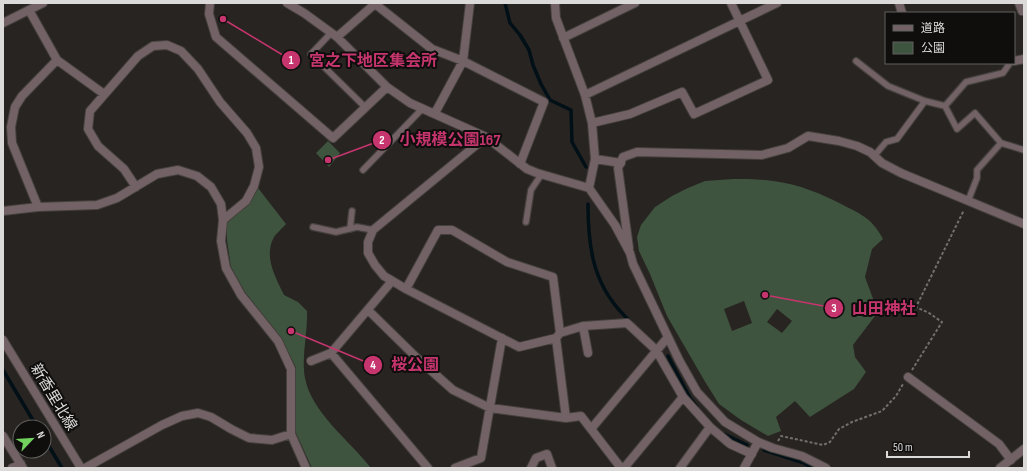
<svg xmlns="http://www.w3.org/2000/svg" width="1027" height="471" font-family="'Sofia Sans Condensed','Noto Sans JP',sans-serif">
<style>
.green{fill:#3e543e;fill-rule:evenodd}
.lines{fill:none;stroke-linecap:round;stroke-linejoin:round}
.stream{stroke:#011017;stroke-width:3.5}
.service-casing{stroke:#45413e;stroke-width:8}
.minor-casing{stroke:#45413e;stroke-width:10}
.tertiary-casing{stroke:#45413e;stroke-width:10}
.path{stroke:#736f6d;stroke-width:2;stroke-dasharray:3 2;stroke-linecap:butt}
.service{stroke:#736265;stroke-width:5.5}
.minor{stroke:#736265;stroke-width:8}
.tertiary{stroke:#736265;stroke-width:8}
.labels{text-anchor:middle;stroke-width:4;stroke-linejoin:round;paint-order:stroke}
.street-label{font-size:15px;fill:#dcdad8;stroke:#0f0e0d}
.leader{fill:none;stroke:#c6356e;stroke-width:1.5}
.callout-dot{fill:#c6356e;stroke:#0f0e0d;stroke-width:1.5}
.mark-label{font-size:12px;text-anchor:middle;font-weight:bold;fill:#fff}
.callout-label{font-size:16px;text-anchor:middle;font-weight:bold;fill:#c6356e;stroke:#0f0e0d;stroke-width:4;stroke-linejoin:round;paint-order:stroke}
</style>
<rect width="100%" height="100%" fill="#282421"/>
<path class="green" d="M 328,141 L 340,153 L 329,167 L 316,153 Z
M 733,179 C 746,179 760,179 773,181 C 799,184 822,194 845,206 C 863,215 873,220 883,239 L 872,249 L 865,277 L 878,312 L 853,345 L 855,357 L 866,372 L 854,389 L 810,417 L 795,401 L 776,417 L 781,431 L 768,436 L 741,420 L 719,404 L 704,380 L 667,316 L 650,274 L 639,251 L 637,237 L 641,225 L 655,207 L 672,196 L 688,188 L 705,181 ZM 744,301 L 752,323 L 732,331 L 724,309 ZM 777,309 L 792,321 L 782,333 L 767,322 Z
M 258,188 L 286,224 C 282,229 276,233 273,239 C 264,258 276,278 284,295 L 298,302 L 307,311 C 308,333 301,356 305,378 C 311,412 350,441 371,468 L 312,468 L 296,433 L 296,368 L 282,339 L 245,292 L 231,267 L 227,240 L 227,221 L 249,204 Z"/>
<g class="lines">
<path class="stream" d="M 505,3 L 510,23 L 520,35 L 529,50 L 533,65 L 541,84 L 550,100 L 571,110 L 572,142 L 586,167
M 588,204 C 588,251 594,289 631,322
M 668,356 L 690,398 L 697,407
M 3,370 L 37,427
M 724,434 L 747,445
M 44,438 L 62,468
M 764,450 L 804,463 L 812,468"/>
<g class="service-casing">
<path id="service" d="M 331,33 L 311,54 L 366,108
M 856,61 L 888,86 L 925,101 L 945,106 L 957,129 L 975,113 L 1001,143 L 1024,150
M 945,106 L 966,82 L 1003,73 L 1010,63
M 875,155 L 886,142 L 897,139 L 925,101
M 363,170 L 423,108
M 968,201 L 977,178 L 977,170 L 1001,143
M 526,222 L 531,190 L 541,175
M 313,227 L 336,232 L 357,227 L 373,230
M 350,229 L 352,211"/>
</g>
<g class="minor-casing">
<path id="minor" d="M 210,3 L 209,14 L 216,37 L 333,138 L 387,87
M 287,3 L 304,13 L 337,37 L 387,87 L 410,103 L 486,137 L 527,169 L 537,173 L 589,188 L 615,225 L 630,253 L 633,264 L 679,360 L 697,392 L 725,422 L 758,442 L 773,448 L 802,456 L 826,468
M 374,3 L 432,49 L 463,61 L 544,102 L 520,164
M 555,3 L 556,18 L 585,95 L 592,123 L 595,159 L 589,188
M 899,3 L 902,13
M 1019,3 L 1022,11
M 29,10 L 57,60 L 104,94
M 3,23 L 43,3
M 337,37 L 376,3
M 563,38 L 635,3
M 1014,61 L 1024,59
M 585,95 L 777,3
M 435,113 L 463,61 L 470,3
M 592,123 L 630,114 L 682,92 L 694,114 L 768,80 L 731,3
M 486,137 L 373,230 L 368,242 L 368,253 L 375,265 L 384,276 L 406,289 L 519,347 L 556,338 L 560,333
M 595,159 L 621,163
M 136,187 L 124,169 L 98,146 L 88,129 L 90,111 L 138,56 L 153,46 L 167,45 L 181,51 L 198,69 L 220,102 L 247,133 L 256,148 L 259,167 L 254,186 L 246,201 L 223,220
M 38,207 L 12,143 L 11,127 L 15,107 L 22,96 L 57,60
M 3,211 L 38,207 L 97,205 L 117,198 L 157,174 L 178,170 L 197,176 L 211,187 L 221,204 L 223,220 L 221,241 L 226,268 L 241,295 L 278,341 L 291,369 L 291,434 L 306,468
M 629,248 L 618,168 L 623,157 L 637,152 L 762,155 L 788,148 L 808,136 L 839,141 L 857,146 L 870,152 L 882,163 L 901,173 L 1024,224
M 406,289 L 438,230 L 452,230 L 507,262 L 553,277 L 560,333 L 583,326 L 627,323 L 656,350 L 683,397 L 710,427 L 730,444 L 752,454
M 368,310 L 418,359 L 453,390 L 490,408 L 566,418 L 556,338
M 583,326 L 588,353
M 331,353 L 428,468
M 311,361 L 331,353 L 392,281
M 908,377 L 999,444 L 1011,460
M 566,418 L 581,416 L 591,429
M 3,436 L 23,468
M 12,468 L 21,464
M 85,468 L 162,425 L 182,416 L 198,413 L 211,417 L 231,429 L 249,438 L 272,440 L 291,434
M 455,468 L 481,458 L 502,338
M 531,468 L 536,458 L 547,454 L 552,468
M 621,468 L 591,429 L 668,337
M 624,468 L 683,397
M 680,468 L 710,427
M 744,468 L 758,442"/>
</g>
<g class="tertiary-casing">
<path id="tertiary" d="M 3,340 L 81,468
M 1000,468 L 1024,449"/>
</g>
<path class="path" d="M 912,370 L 942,322 L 929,313 L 916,307 L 964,210
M 778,441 L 781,436 L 823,445 L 830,442 L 839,429 L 852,422 L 882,411 L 896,396 L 903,384"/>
<use href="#service" class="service"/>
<use href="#minor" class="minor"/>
<use href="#tertiary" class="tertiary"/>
</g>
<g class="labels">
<g class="street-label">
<text transform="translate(54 397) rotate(59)" y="5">新香里北線</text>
</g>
</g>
<path class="leader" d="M223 19L291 60M328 160L382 140M765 295L834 308M291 331L373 365"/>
<g class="callout-dot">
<circle cx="223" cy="19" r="4"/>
<circle cx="328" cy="160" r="4"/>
<circle cx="765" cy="295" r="4"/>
<circle cx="291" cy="331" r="4"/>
<circle cx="291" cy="60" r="10"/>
<circle cx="382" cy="140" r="10"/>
<circle cx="834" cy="308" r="10"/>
<circle cx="373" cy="365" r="10"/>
</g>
<g class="mark-label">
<text x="291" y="64">1</text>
<text x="382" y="144">2</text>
<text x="834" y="312">3</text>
<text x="373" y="369">4</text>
</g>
<g class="callout-label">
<text x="373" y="66">宮之下地区集会所</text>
<text x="450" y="145">小規模公園167</text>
<text x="884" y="314">山田神社</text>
<text x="415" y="370">桜公園</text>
</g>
<rect width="1027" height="471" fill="none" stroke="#dcdad8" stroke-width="8"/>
<rect x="885" y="12" width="130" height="52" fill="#0f0e0d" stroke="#61605e"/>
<rect x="893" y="25" width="20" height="6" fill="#736265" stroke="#61605e"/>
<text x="921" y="32" font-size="12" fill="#dcdad8">道路</text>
<rect x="893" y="42" width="20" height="12" fill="#3e543e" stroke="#61605e"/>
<text x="921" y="52" font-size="12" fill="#dcdad8">公園</text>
<g transform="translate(32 439) rotate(65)"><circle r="19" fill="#0f0e0d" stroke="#61605e"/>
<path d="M0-3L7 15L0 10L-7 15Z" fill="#71d35e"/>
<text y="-6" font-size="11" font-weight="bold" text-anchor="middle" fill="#dcdad8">N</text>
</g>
<path d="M887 451v6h82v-6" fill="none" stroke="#dcdad8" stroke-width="2"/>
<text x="893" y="451" font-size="12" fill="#dcdad8" stroke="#0f0e0d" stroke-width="3" paint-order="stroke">50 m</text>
</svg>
